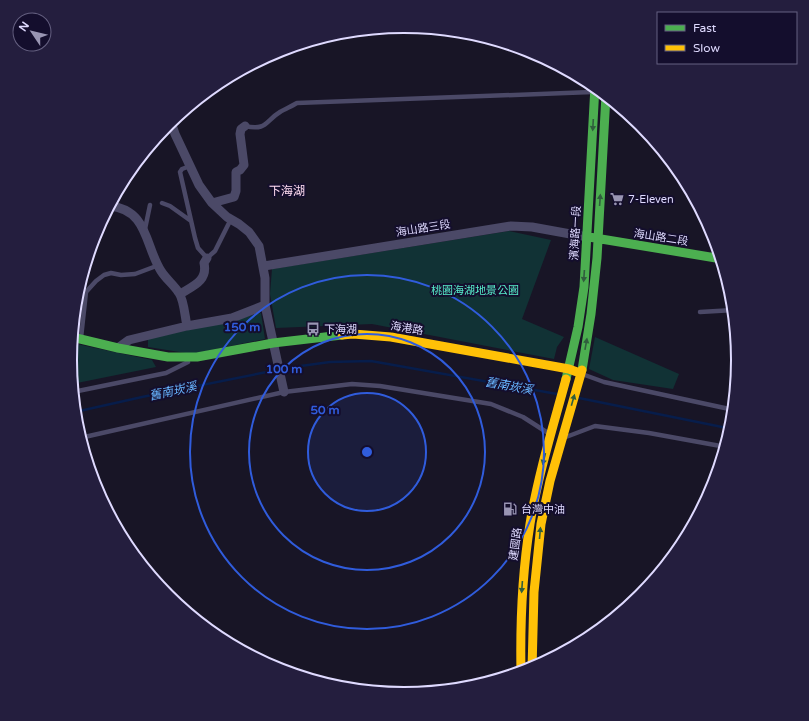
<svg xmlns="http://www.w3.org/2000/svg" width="809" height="721" font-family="'Varela Round','Noto Sans TC',sans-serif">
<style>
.green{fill:#113235}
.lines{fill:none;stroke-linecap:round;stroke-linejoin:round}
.stream{stroke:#071d4b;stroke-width:2.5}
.lane{stroke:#4b4967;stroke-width:4.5}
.street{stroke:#4b4967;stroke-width:9}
.fast{stroke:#4caf50;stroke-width:9}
.slow{stroke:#ffc107;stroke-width:9}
.oneway{fill:#305e3e}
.ring{fill:none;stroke:#305cdc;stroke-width:2}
.labels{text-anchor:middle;stroke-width:4;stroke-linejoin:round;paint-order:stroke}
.poi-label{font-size:11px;fill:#dfdaff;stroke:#140e2d;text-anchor:start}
.street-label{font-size:11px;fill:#dfdaff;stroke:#140e2d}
.park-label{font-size:11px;fill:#57edcb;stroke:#140e2d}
.neighbourhood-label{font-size:12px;fill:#ffdcf1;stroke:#140e2d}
.water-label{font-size:12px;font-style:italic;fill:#68b5ff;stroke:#140e2d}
.rim{fill:none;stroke:#dfdaff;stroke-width:2}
.centre{fill:#305cdc;stroke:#140e2d;stroke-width:2}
.ring-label{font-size:12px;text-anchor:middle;font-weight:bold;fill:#305cdc;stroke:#140e2d;stroke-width:4;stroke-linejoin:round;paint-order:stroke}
</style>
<rect width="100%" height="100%" fill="#181526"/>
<path class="green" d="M 509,231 L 551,240 L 522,319 L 564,337 L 557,347 L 554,359 L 372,324 L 276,328 L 270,294 L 272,269 Z
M 261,313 L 265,339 L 192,354 L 148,347 L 148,339 Z
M 595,337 L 679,374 L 673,389 L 613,380 L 589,369 Z
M 72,343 L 152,360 L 156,367 L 72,384 L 70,360 Z"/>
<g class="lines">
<path class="stream" d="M 286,368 L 330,362 L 371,361 L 557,394
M 579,398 L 732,429
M 75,412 L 142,397 L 272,371"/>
<path class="lane" d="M 245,126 C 267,131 265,121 280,112 C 285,109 292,106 297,103 L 592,92
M 157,137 L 173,127
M 190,166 L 182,169 L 180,172 L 195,238 L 198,248 L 207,258 L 215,251 L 231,219
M 162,203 L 170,206 L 191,221
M 145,229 L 150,205
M 700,312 L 734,310
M 81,338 L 86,292 L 96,281 L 104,275 L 111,273 L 121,275 L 135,274 L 159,265
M 736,352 L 738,352
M 582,374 L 604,382 L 734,410
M 73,392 L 166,373 L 188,362
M 566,437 L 595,426 L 649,433 L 726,447
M 80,438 L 284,392 L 352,384 L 380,386 L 491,404 L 523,417 L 548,433"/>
<path class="street" d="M 171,122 L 175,134 L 199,185 L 212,203 L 227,217 L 239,224 L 249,232 L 259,246 L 265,278 L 265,305 L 284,392
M 212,203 L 234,197 L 236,191 L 236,172 L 240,170 L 244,165 L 240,134 L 241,129 L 245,126
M 109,206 C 148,209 145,246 161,271 C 166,279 174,285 179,293 C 184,300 185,317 187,326
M 264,266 L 511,226 L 532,227 L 587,237
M 180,294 C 193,286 208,281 204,263 L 207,258
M 118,348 L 129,340 L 187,326 L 232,318 L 265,305"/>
<path class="fast" d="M 589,237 L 722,259
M 72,337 L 118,348 L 168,357 L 197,357 L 273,343 L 342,335
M 582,370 L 591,314 L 597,258 L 606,95
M 566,379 L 578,327 L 584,287 L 595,86"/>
<path class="slow" d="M 342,335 L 353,334 L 391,337 L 569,369 L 577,372
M 532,670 L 534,592 L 541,524 L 550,481 L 582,370
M 521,673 C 520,623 522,574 530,524 C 538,475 553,427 566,379"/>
</g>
<defs><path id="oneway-solid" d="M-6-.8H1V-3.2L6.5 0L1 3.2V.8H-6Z"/></defs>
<g class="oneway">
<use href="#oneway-solid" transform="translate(593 125) rotate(93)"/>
<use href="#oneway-solid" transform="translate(600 200) rotate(-86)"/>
<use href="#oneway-solid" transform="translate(584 276) rotate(94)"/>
<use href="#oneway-solid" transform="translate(586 344) rotate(-80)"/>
<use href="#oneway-solid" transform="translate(573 400) rotate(-74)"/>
<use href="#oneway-solid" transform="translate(544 459) rotate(104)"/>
<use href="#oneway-solid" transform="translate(540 533) rotate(-85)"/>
<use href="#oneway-solid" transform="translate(522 587) rotate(94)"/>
</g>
<circle cx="367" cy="452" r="59" fill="#305cdc" fill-opacity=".12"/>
<g class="ring">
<circle cx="367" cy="452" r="59"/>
<circle cx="367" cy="452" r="118"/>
<circle cx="367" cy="452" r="177"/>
</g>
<defs>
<g id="supermarket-bare" transform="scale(1.08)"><path d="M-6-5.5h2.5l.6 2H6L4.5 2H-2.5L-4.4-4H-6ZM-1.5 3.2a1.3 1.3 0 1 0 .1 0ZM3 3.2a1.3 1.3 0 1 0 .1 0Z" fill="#9995b3" stroke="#140e2d" stroke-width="2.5" paint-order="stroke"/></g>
<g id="bus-bare" transform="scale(1.08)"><path d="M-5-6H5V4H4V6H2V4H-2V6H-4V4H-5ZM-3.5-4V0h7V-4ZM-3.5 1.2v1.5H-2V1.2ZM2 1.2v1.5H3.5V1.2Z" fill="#9995b3" stroke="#140e2d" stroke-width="2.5" paint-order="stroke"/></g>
<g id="fuel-bare" transform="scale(1.08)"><path d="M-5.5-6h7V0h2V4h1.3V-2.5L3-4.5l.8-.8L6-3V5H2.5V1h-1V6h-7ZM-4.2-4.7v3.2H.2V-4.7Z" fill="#9995b3" stroke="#140e2d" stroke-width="2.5" paint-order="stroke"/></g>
</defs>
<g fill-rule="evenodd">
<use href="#supermarket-bare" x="617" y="199"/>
<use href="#bus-bare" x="313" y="329"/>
<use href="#fuel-bare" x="510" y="509"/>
</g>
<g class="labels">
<g class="poi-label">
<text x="628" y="203">7-Eleven</text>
<text x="324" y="333">下海湖</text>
<text x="521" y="513">台灣中油</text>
</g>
<g class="street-label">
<text transform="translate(423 228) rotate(-9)" y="4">海山路三段</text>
<text transform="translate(575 233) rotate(-87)" y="4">濱海路一段</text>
<text transform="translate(661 237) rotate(9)" y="4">海山路二段</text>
<text transform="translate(407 328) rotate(9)" y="4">海港路</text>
<text transform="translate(515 544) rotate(-82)" y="4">建國路</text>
</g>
<g class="park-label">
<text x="475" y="294">桃園海湖地景公園</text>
</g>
<g class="neighbourhood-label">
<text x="287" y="195">下海湖</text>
</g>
<g class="water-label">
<text transform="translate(509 386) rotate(10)" y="4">舊南崁溪</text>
<text transform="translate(173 391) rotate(-12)" y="4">舊南崁溪</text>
</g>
</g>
<path d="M0 0H809V721H0ZM77 360a327 327 0 1 1 654 0a327 327 0 1 1-654 0Z" fill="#241e3e" fill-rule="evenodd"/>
<path class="rim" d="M77 360a327 327 0 1 1 654 0a327 327 0 1 1-654 0Z"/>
<circle cx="367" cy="452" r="6" class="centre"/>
<g class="ring-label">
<text x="242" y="331">150 m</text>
<text x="284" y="373">100 m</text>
<text x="325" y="414">50 m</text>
</g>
<rect x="657" y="12" width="140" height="52" fill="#140e2d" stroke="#656081"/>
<rect x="665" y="25" width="20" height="6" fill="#4caf50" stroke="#656081"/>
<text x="693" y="32" font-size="12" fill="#dfdaff">Fast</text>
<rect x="665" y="45" width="20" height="6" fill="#ffc107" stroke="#656081"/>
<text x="693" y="52" font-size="12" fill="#dfdaff">Slow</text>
<g transform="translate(32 32) rotate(305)"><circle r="19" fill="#140e2d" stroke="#656081"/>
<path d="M0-3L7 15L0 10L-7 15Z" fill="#9995b3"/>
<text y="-6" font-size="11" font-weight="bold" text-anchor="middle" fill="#dfdaff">N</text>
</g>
</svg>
